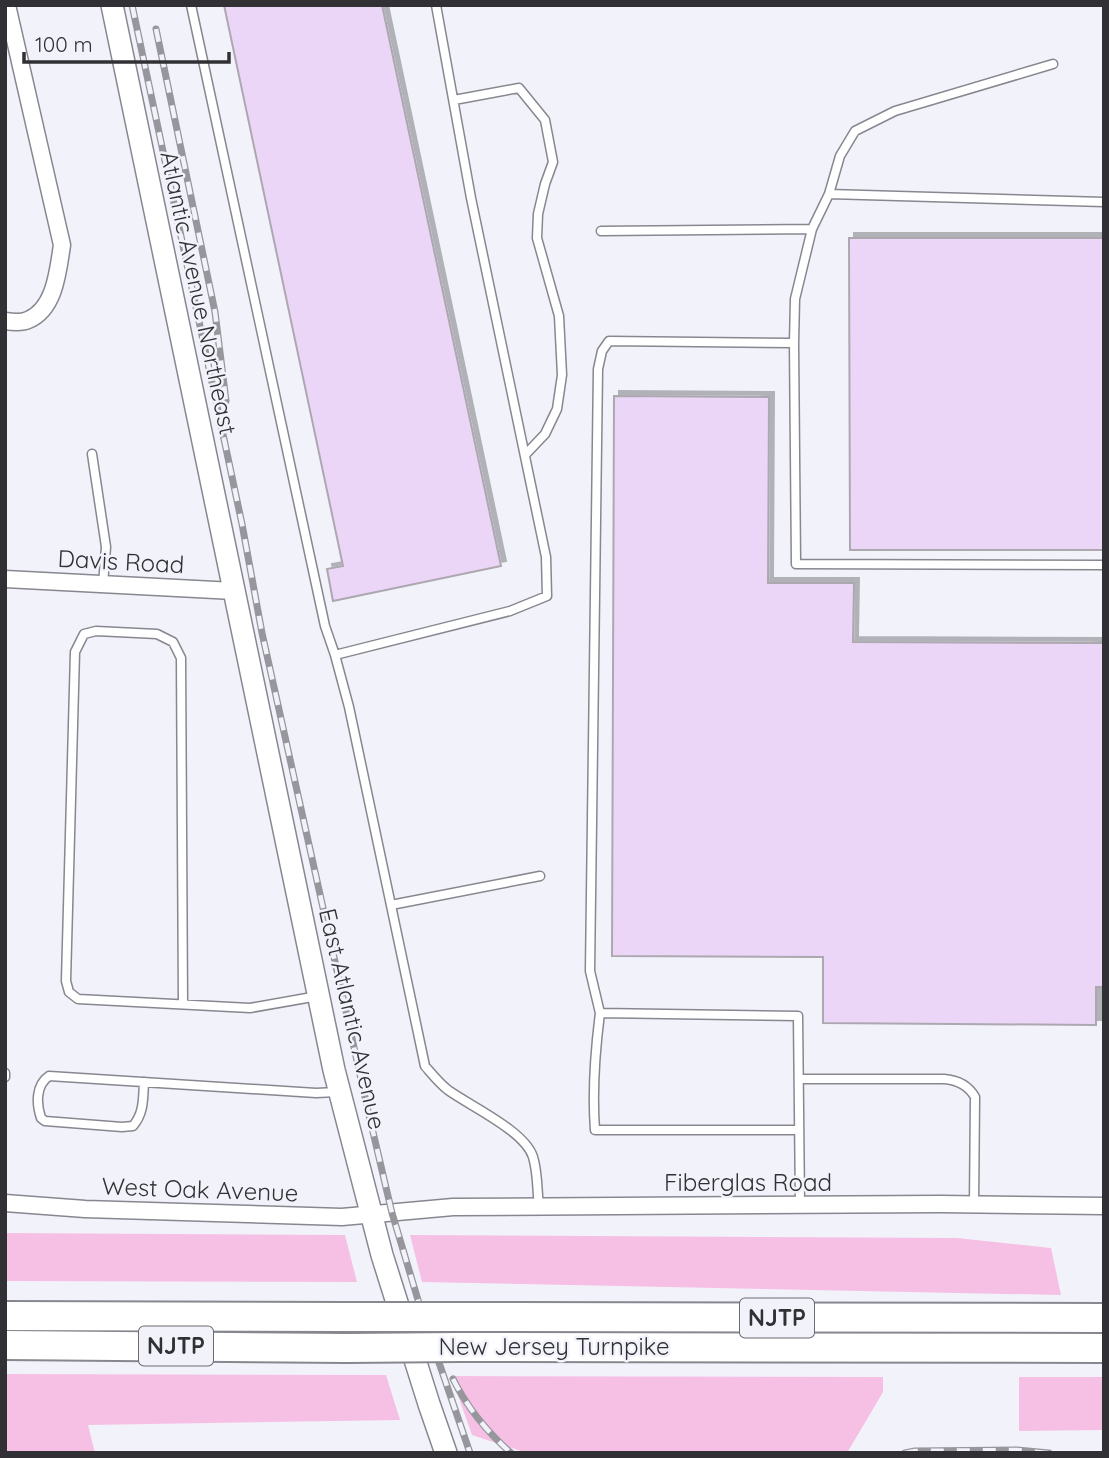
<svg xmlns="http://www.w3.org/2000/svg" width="1109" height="1458" font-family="Quicksand,sans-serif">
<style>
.green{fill:#f6c0e5}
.building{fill:#ecd6f8;stroke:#ada8b0;stroke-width:2;filter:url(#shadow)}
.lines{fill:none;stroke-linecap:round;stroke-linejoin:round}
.lane-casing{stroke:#87878f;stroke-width:11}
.street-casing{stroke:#87878f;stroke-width:19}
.secondary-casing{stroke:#87878f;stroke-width:24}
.highway-casing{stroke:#87878f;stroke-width:32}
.lane{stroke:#fff;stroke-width:8}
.street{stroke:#fff;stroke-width:16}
.secondary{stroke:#fff;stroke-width:21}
.highway{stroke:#fff;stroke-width:28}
.rail-casing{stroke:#96969c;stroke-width:7}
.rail{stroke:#f2f2fb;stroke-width:4.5;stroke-dasharray:13;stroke-linecap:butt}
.highway-bridge-casing{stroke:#87878f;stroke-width:32;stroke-linecap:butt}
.highway-bridge{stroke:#fff;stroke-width:28}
.labels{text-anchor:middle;stroke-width:5;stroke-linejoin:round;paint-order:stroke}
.shield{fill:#f2f2fb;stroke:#6b6b70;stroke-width:2}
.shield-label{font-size:23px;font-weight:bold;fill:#313135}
.street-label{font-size:24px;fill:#313135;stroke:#f2f2fb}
</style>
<defs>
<filter id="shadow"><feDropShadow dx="5" dy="-5" stdDeviation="0" flood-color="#0004"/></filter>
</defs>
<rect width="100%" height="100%" fill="#f2f2fb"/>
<path class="green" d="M 5,1233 L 345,1235 L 357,1282 L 5,1281 Z
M 410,1235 L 957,1238 L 1051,1248 L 1061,1295 L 422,1282 Z
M 5,1374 L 386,1375 L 400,1420 L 88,1425 L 95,1453 L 5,1453 Z
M 451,1376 L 883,1377 L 883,1392 L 847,1453 L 527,1453 L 472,1435 Z
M 1019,1377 L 1104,1377 L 1104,1430 L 1019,1431 Z"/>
<path class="building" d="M 224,5 L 382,5 L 501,566 L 333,601 L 327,569 L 343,566 Z
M 849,238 L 1104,238 L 1104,550 L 850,550 Z
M 614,396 L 769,397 L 768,583 L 854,583 L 853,642 L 1104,643 L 1104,987 L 1096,987 L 1096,1025 L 823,1023 L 823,957 L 612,956 Z"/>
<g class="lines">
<g class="lane-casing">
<path id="lane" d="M 191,5 L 325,626 L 335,655 L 349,707 L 425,1066 C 432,1074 439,1083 448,1090 C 470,1106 525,1131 533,1157 C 538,1173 537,1191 539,1207
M 454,100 L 519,88 L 545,120 L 553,162 L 545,184 L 538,214 L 537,238 L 559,316 L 562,375 L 557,409 L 545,434 L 525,455
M 829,194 L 840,156 L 855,131 L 895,111 L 1053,64
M 601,231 L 812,229 L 829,194 L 1104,202
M 794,343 L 796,564 L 1104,565
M 92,454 L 106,547 L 103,584
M 335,655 L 510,611 L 547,596 L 546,557 L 471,198 L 436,5
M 391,905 L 540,876
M 183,1004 L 181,658 L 173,642 L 157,634 L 96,631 L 84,634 L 75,652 L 66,981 L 69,992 L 78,999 L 250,1008 L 318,996
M 600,1013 C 595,1052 592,1090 595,1130 L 799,1130
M 5,1073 L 5,1077
M 799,1079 L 944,1079 C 958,1080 968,1085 975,1097 L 974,1205
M 144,1082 C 143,1099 144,1113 133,1126 L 122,1127 L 45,1121 L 41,1118 C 36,1103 36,1085 49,1076 L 316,1093 L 337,1092
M 800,1205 L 798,1016 L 600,1013 L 590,971 L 598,369 L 602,351 L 609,341 L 794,343 L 795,299 L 812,229"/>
</g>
<g class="street-casing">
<path id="street" d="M 5,321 C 12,322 22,323 28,320 C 55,309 58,271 62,245 L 7,5
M 5,579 L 234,591
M 5,1203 L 85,1209 L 342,1217 L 453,1207 L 940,1204 L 1104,1206"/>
</g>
<g class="secondary-casing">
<path id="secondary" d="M 112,5 L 334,1070 L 382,1255 L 429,1404 L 446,1453"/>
</g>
<g class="highway-casing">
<path id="highway" d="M 5,1316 L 344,1317
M 450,1317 L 1104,1318
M 5,1345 L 346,1348
M 460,1347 L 1104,1348"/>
</g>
<use href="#lane" class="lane"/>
<use href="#street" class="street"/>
<use href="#secondary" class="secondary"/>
<use href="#highway" class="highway"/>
<g class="rail-casing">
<path id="rail" d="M 132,5 L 242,524 L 262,633 L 369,1115 L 392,1213 L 421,1310 L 470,1453
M 156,29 L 215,312 L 226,401
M 453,1379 C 467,1407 487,1432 511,1453
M 905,1453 L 915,1451 L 1017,1450 L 1049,1453"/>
</g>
<use href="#rail" class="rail"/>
<g class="highway-bridge-casing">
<path id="highway-bridge" d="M 344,1317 L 450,1317
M 346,1348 L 460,1347"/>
</g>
<use href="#highway-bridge" class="highway-bridge"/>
</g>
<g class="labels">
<g class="shield">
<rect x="740" y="1298.5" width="74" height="39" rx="5"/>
<rect x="139" y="1326.5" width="74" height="39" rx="5"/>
</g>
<g class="shield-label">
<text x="777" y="1326">NJTP</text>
<text x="176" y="1354">NJTP</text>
</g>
<g class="street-label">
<text transform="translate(198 293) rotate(78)" y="8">Atlantic Avenue Northeast</text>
<text transform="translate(121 562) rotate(3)" y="8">Davis Road</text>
<text transform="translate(352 1019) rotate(77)" y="8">East Atlantic Avenue</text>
<text x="748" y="1191">Fiberglas Road</text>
<text transform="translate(200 1190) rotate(2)" y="8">West Oak Avenue</text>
<text x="554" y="1355">New Jersey Turnpike</text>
</g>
</g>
<rect width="1109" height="1458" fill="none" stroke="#313135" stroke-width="14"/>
<path d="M24 52v10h205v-10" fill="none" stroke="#313135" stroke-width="3.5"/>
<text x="35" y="52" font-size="21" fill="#313135" stroke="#f2f2fb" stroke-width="5" paint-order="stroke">100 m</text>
</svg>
